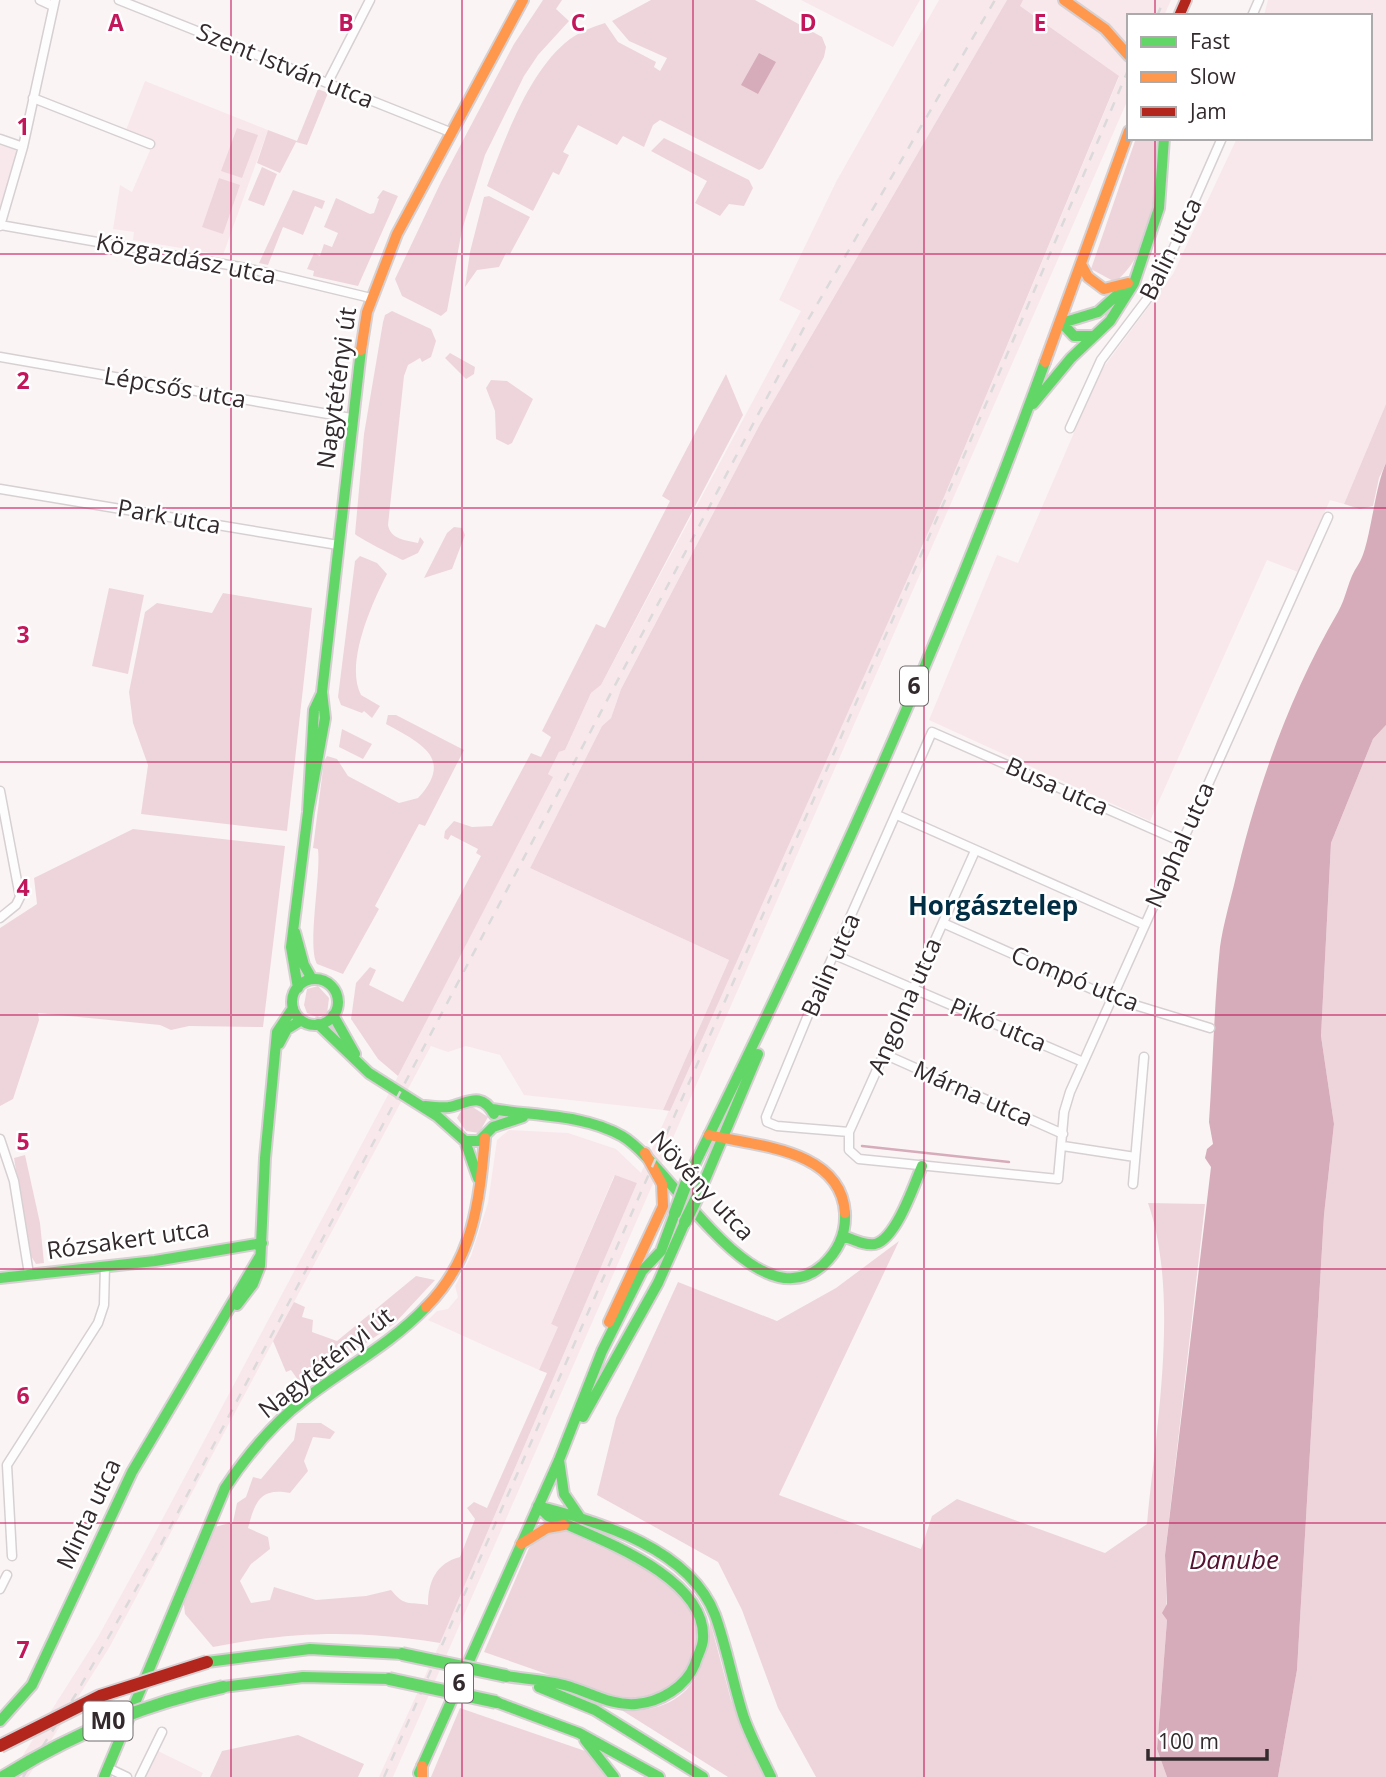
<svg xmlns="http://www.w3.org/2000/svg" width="1386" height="1777" font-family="'Open Sans',sans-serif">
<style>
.built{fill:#f8e8ec}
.green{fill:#eed5dc}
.water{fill:#d6acba}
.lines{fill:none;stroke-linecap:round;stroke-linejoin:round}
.stream{stroke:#d6acba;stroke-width:2.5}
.street-casing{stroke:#d7d0d2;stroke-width:11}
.fast-casing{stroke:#d7d0d2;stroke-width:14}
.slow-casing{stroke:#d7d0d2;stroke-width:14}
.jam-casing{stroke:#d7d0d2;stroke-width:14}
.street{stroke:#fefdfe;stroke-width:8}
.fast{stroke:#63d668;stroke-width:10}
.slow{stroke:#ff974d;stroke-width:10}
.jam{stroke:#b3261e;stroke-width:10}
.rail{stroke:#dbd9da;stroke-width:2.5;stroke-dasharray:9 9;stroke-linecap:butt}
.fast-bridge-casing{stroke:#d7d0d2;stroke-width:16;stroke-linecap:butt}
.jam-bridge-casing{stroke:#d7d0d2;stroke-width:16;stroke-linecap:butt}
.fast-bridge{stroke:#63d668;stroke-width:12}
.jam-bridge{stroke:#b3261e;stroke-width:12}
.grid{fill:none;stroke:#c2185b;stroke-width:2;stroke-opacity:0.55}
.labels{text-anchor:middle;stroke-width:5;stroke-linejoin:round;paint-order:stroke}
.shield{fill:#fff;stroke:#706a6c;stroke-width:2}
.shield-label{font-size:23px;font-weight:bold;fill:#332a2d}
.street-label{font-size:24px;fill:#332a2d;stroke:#fff}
.neighbourhood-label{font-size:26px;font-weight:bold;fill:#012e44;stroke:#fff}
.water-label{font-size:26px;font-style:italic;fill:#561231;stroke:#fff}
.grid-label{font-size:23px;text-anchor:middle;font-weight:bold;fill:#c2185b;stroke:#fff;stroke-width:5;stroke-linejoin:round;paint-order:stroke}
</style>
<rect width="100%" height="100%" fill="#faf4f5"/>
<path class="built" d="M 801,0 L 920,0 L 893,47 Z
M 939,0 L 1007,0 L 760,424 L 621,689 L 611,718 L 602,726 L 530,868 L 729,960 L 663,1110 L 524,1095 L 500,1055 L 466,1046 L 448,1052 L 431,1046 L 109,1648 L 28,1777 L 9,1777 L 98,1637 L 147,1548 L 398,1076 L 552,777 L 548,774 L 559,752 L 565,750 L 591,693 L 601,685 L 801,311 L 779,300 L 836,182 Z
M 1023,0 L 1171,0 L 1164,16 L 1129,16 L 1129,97 L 393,1777 L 379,1777 L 440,1643 L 637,1183 L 614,1176 L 551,1324 L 559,1327 L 539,1370 L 428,1320 L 437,1311 L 448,1309 L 458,1297 L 455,1286 L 471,1256 L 488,1203 L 497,1140 L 509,1130 L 568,1133 L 616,1149 L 641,1173 L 944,497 L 1119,77 L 1019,6 Z
M 1268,0 L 1386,0 L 1386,404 L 1344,504 L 1330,500 L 1298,572 L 1267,560 L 1150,821 L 929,720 L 997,555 L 1018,563 L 1100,372 L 1173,274 L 1237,138 L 1370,138 L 1370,16 L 1264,16 Z
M 145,81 L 268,130 L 223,255 L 133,240 L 134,232 L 113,229 L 120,185 L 132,192 L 154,141 L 126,130 Z
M 0,144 L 17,151 L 0,207 Z
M 158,1751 L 203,1773 L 201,1777 L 145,1777 Z"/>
<path class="green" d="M 543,0 L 562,0 L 556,9 L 569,21 L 538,55 L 524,76 L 485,155 L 462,230 L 447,311 L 441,316 L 402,296 L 395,279 L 441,182 L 514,44 Z
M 651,0 L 755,0 L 822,37 L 826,47 L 824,57 L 763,168 L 759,170 L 660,120 L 653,125 L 644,147 L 623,136 L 617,145 L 578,125 L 563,152 L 569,155 L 559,175 L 553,172 L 533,211 L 487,186 C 505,139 529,70 570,39 C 581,31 593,27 605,23 L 618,42 L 656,62 L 654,67 L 660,71 L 667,58 L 629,41 L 612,21 Z
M 1007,0 L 1023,0 L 1020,6 L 1119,76 L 944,497 L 670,1111 L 663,1110 L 729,960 L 530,868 L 602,726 L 611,718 L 621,689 L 760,424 Z
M 318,89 L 328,93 L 307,145 L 296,142 L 280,173 L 257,163 L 268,130 L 297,141 Z
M 237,128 L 258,135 L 242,178 L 221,171 Z
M 664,138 L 749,180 L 753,188 L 744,206 L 729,204 L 720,216 L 695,203 L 707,181 L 651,151 Z
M 1136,138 L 1159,138 C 1166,183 1151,253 1115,282 L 1091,269 Z
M 262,167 L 277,174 L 264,206 L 248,200 Z
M 219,178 L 240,185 L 223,234 L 202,227 Z
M 293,190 L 325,201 L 322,209 L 315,206 L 303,235 L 283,227 L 268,265 L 259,263 Z
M 383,190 L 398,196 L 358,286 L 313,276 L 314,271 L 307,269 L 314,253 L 320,256 L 324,244 L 332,247 L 338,233 L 324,227 L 336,198 L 370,214 L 374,213 L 379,199 L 377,198 Z
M 489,196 L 530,217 L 510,254 L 506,253 L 499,267 L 477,270 L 465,287 L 470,252 L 484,197 Z
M 392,311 L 431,329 L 436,341 L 431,357 L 422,362 L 420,358 L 408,365 L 404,376 L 388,525 C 391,540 406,540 418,543 L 420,537 L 424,542 L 418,553 L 403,560 C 398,558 357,537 355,534 L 364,434 L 383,322 L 385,315 Z
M 450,353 L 475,367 L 474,374 L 466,379 L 445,358 Z
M 726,374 L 743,415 L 601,685 L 591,693 L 565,750 L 559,752 L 548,774 L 553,777 L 398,1076 L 378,1059 L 351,1019 L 356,983 L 370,967 L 376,970 L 369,985 L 403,1002 L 481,856 L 476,853 L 478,849 L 451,835 L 448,840 L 444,838 L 445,831 L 454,821 L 472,827 L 492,826 L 531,753 L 541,757 L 551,737 L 542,731 L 596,624 L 605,628 L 670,501 L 662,496 Z
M 491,380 L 507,381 L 533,399 L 512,443 L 508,445 L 496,439 L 495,411 L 486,388 Z
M 1386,404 L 1386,463 L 1379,478 L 1373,506 L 1360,509 L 1344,504 Z
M 454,527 L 462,528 L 465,535 L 452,569 L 424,578 L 447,533 Z
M 360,556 L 377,563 L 387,574 C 374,599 344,663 361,695 L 380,706 L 372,718 L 364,711 L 362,713 L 341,705 L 338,697 L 355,561 Z
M 109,588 L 144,595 L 128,674 L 92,666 Z
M 223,593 L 312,608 L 287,831 L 141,814 L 148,765 L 133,723 L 129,692 L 145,612 L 157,603 L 212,613 Z
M 388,715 L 396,715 L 464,750 L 425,826 L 419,824 L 375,906 L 379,909 L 343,974 L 317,964 C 307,947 321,876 318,849 L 313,848 L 324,761 L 327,756 L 337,759 L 348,776 L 399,803 L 418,798 C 455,758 420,743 386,724 Z
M 1386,725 L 1386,1777 L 1278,1777 L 1297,1670 L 1324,1215 L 1334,1124 L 1321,1036 L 1331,843 L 1373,739 Z
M 342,729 L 372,744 L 363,759 L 339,747 Z
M 133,829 L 285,846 L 263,1027 L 189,1026 L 171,1030 L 160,1025 L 38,1013 L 39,1020 L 13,1099 L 0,1106 L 0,928 L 37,904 L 34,878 Z
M 318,986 L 329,998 L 327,1014 L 317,1017 L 307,1013 L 304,1005 L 307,989 Z
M 471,1106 L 488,1117 L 479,1133 L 466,1131 L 457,1118 L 462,1109 Z
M 25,1155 L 40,1223 L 44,1263 L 36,1264 L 29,1253 L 14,1158 Z
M 615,1175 L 637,1183 L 440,1643 C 357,1630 296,1631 213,1647 L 185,1614 L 183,1597 L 211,1528 L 233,1522 L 237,1503 L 246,1497 L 253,1477 L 261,1479 L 294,1440 L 297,1423 L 321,1423 L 335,1432 L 330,1439 L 313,1437 L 304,1461 L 308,1471 L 290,1493 C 260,1487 255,1502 248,1528 L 268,1537 L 270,1549 L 251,1564 L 240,1581 L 251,1603 L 270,1600 L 274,1587 L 316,1600 L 366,1596 L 391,1590 C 406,1608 409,1601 428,1605 C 428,1582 436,1563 460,1557 L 475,1519 L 467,1508 L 474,1502 L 487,1508 L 547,1373 L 539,1370 L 558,1327 L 551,1324 Z
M 1148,1203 L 1205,1204 L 1165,1555 L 1167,1620 L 1157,1749 L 1167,1777 L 816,1777 L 778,1708 L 742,1610 L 718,1562 L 597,1495 L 616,1418 L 678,1282 L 777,1321 L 836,1288 L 899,1241 L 779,1495 L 921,1549 L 932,1516 L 957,1499 L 1105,1553 L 1147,1524 C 1156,1426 1180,1296 1148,1203 Z
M 416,1276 L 435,1280 L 394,1324 L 312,1380 L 298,1380 L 291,1370 L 286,1372 L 273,1341 L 294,1302 L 305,1307 L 302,1317 L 313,1320 L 312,1332 L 337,1341 Z
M 566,1531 C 607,1551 655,1567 685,1602 C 710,1632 691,1684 655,1695 C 639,1701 623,1699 607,1695 L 484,1652 L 529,1548 L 540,1536 Z
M 710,1621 L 731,1700 L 765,1777 L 728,1777 L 623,1711 C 684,1712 707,1678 710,1621 Z
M 460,1708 L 594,1754 L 607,1777 L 431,1777 Z
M 298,1735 L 364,1764 L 358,1777 L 210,1777 L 222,1751 Z"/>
<path class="water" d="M 759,53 L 776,62 L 758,94 L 741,85 Z
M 1386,463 L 1386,725 L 1373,739 L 1331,843 L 1321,1036 L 1334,1124 L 1324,1215 L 1297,1670 L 1278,1777 L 1167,1777 L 1157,1749 L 1167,1620 L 1162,1613 L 1167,1604 L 1165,1555 L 1211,1167 L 1205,1158 L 1207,1149 L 1213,1144 L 1209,1122 C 1213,1064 1214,1005 1220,947 C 1223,926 1229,905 1234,885 C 1256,790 1289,696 1338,612 C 1347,596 1348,579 1358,565 C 1370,549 1374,488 1386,463 Z"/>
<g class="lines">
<path class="stream" d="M 862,1146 L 1009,1162"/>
<g class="street-casing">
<path id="street" d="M 40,0 L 53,6
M 119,0 L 450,132
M 1252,16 L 1259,0
M 328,82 L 370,0
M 33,98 L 150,144
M 0,139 L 23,147
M 0,225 L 246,268 L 371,298
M 0,226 L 23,147 L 55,0
M 0,357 L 351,418
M 1070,428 L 1101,360 L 1157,286 L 1222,138
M 0,489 L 338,545
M 0,791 L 20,897 L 16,905 L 0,918
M 897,815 L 1145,925
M 975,851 L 849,1132 L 849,1150 L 859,1159 L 1058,1179 L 1064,1112 L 1070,1092 L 1328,517
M 943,923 L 1112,998 L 1210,1028
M 835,955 L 1083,1062
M 884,1054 L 1063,1134
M 849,1132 L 777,1126 L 767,1122 L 766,1117 L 825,974 L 932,732 L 1182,842
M 0,1139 L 14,1181 L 29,1274
M 1063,1146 L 1135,1157
M 1133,1184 L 1144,1057
M 12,1556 L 7,1465 L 98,1323 L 104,1305 L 105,1266
M 0,1589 L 7,1575
M 108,1768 L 127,1777
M 140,1777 L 162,1732"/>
</g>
<g class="fast-casing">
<path id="fast" d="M 1062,323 L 1098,312 L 1126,287
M 1062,323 L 1074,336 L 1094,336
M 1033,404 L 1071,358 L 1110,321 L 1134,283 L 1159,208 L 1164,138
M 308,812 L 325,718 L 322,692 L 361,350
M 295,932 L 304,965 L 312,979
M292 1002a23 23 0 1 1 46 0a23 23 0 1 1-46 0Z
M 298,988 L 291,947 L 308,812 L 314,710 L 321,695
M 333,1015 L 355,1054
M 318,1024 L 369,1073 L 437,1116 L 465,1141 L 479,1141 L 493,1127 L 523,1117
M 279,1044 L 287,1029 L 300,1021
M 425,1106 C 433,1107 441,1108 449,1107 C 468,1103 481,1091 494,1114
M 492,1109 C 534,1116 584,1114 622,1136 C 670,1164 755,1325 823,1265 C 838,1251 846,1233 845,1213
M 465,1141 L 478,1178
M 689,1176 C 820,911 944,640 1045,362
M 701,1189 L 758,1054
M 843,1236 C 852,1239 865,1246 875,1244 C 896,1239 914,1185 922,1166
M 0,1278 L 155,1261 L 262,1243
M 237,1305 L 253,1284 L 260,1266 L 265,1158 L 277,1032 L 293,1008
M 583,1417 L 658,1283 L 685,1222
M 559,1460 L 564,1494 L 579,1516
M 538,1506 C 600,1522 690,1549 715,1615 C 727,1648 733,1684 744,1718 C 751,1738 762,1758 771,1777
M 207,1662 L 310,1649 L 402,1654
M 506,1676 C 525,1679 545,1680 564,1685 C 588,1691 610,1706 636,1704 C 660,1702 686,1687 695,1664 C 697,1656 703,1647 703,1639 C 707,1575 594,1538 548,1516 L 538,1506
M 223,1687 L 303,1677 L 389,1679
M 539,1687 L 595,1710 L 703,1777
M 496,1702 L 579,1733 L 659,1777
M 0,1721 L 32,1685 L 132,1472 L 260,1256
M 585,1740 L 614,1777
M 419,1773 L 559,1460 L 602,1351 L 642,1271 L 661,1251 L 675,1213
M 104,1777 L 225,1488 C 247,1455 273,1423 305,1399 C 345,1368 391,1344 426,1307"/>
</g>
<g class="slow-casing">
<path id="slow" d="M 1064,0 L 1105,29 L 1129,56
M 1081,264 L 1088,277 L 1104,289 L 1128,283
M 361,350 L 367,312 L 397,234 L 523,0
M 1045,362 L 1129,131
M 709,1135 C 756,1146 841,1149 845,1213
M 426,1307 C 474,1259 479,1202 485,1138
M 609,1322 L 663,1206 L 662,1184 L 645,1153
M 521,1544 L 547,1528 L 564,1525
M 422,1766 L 422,1777"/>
</g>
<g class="jam-casing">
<path id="jam" d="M 1179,16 L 1186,0"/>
</g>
<use href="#street" class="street"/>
<use href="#fast" class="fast"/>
<use href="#slow" class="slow"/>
<use href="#jam" class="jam"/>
<path class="rail" d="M 1157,16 L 1164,0
M 23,1777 L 76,1694 L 156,1554 L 808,320 L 995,0
M 384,1777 L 946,498 L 1129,68"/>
<g class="fast-bridge-casing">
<path id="fast-bridge" d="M 675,1213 L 689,1176
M 685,1222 L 701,1189
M 402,1654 L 506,1676
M 389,1679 L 496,1702
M 3,1777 C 72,1734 143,1704 223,1687"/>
</g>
<g class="jam-bridge-casing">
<path id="jam-bridge" d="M 0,1746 L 100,1696 L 207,1662"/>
</g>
<use href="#fast-bridge" class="fast-bridge"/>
<use href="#jam-bridge" class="jam-bridge"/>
</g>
<path class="grid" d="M 231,0 L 231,1777M 462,0 L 462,1777M 693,0 L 693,1777M 924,0 L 924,1777M 1155,0 L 1155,16M 1155,138 L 1155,1777M 0,254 L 1386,254M 0,508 L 1386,508M 0,762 L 1386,762M 0,1015 L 1386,1015M 0,1269 L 1386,1269M 0,1523 L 1386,1523"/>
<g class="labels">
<g class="shield">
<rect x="900" y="666.5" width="28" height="39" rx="5"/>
<rect x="445" y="1663.5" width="28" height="39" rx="5"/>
<rect x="83.5" y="1701.5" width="49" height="39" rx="5"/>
</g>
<g class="shield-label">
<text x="914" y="694">6</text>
<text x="459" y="1691">6</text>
<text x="108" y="1729">M0</text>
</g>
<g class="street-label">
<text transform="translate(285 66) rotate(22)" y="8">Szent István utca</text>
<text transform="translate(1171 249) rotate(-64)" y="8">Balin utca</text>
<text transform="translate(186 259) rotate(11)" y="8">Közgazdász utca</text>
<text transform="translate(175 388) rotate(10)" y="8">Lépcsős utca</text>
<text transform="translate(337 388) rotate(-82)" y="8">Nagytétényi út</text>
<text transform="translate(169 517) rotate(10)" y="8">Park utca</text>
<text transform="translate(1057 787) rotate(24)" y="8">Busa utca</text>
<text transform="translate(1180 845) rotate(-66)" y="8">Naphal utca</text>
<text transform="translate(831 965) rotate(-66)" y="8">Balin utca</text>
<text transform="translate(1075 979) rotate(22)" y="8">Compó utca</text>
<text transform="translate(905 1006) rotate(-66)" y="8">Angolna utca</text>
<text transform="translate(998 1025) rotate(23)" y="8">Pikó utca</text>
<text transform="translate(973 1094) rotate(24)" y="8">Márna utca</text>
<text transform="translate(702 1186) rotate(47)" y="8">Növény utca</text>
<text transform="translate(128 1240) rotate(-8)" y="8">Rózsakert utca</text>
<text transform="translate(326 1363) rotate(-38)" y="8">Nagytétényi út</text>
<text transform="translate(89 1514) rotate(-65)" y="8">Minta utca</text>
</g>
<g class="neighbourhood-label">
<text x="993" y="915">Horgásztelep</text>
</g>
<g class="water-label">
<text x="1234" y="1569">Danube</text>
</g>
</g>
<g class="grid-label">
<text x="116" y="31">A</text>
<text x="346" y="31">B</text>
<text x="578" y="31">C</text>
<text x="808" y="31">D</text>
<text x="1040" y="31">E</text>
<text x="23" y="135">1</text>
<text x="23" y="389">2</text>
<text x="23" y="643">3</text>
<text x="23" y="896">4</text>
<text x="23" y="1150">5</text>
<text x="23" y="1404">6</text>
<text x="23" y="1658">7</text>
</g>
<rect x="1127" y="14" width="245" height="126" fill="#ffffff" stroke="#adaaab" stroke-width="2"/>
<rect x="1141" y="37" width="35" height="10" fill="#63d668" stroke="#adaaab" stroke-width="2"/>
<text x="1190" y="49" font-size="21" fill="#332a2d">Fast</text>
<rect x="1141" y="72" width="35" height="10" fill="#ff974d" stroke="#adaaab" stroke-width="2"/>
<text x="1190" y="84" font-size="21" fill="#332a2d">Slow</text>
<rect x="1141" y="107" width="35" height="10" fill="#b3261e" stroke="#adaaab" stroke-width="2"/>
<text x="1190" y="119" font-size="21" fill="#332a2d">Jam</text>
<path d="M1148 1749v10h119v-10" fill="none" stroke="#332a2d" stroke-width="3.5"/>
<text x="1158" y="1749" font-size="21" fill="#332a2d" stroke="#ffffff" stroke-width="5" paint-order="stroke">100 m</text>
</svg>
